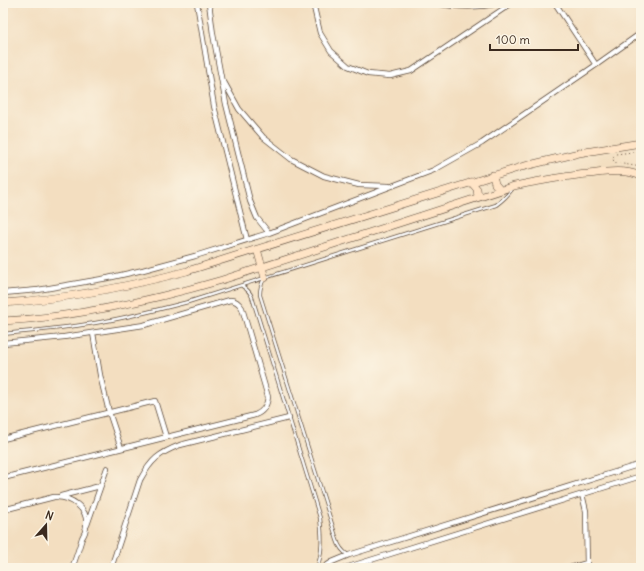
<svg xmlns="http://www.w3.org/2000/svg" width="644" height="571" font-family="Delius,sans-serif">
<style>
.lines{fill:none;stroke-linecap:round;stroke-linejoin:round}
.lane-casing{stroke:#574536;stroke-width:4}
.street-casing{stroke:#574536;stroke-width:6}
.secondary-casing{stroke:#574536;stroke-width:8}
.path{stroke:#574536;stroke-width:1;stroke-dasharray:1 3;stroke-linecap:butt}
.lane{stroke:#fff;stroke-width:2.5}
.street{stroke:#fff;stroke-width:4.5}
.secondary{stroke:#ffe4c6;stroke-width:7}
</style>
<rect width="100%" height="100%" fill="#fcf5e5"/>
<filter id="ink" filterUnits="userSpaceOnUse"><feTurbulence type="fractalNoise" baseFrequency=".025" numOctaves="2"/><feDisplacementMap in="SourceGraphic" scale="8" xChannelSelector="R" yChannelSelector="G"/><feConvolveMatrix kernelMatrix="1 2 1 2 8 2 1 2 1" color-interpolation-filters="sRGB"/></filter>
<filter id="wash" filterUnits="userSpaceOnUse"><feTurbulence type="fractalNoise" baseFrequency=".012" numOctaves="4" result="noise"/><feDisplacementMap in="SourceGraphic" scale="16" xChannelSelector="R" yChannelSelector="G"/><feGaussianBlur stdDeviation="0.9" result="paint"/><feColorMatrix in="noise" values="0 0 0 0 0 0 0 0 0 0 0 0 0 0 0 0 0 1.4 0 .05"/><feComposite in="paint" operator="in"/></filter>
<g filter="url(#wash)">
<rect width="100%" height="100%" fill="#f3dec0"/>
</g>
<g filter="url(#ink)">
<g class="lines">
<g class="lane-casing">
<path id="lane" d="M 264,279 C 261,284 260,289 260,295 L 337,540 C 339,547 342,551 348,555
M 242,286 C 247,289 250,292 252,297 L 320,518 C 322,535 323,552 317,568
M 3,334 C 34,331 64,328 95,323 C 126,318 157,310 188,302 L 496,205 C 503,200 508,195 513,188"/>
</g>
<g class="street-casing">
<path id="street" d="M 197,3 L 214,106 L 247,240
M 209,3 L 213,34 L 226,104 L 250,201 L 257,218 L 269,233
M 313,3 L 320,33 L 331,51 L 348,66 L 368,74 L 390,76 L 411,71 L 512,3
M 435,3 C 455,7 478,8 499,3
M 555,3 L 596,65
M 224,82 L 239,109 L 263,137 L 291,159 L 324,176 L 359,185 L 389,186
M 3,293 L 38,290 L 108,278 L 143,270 L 195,256 L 269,233 L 434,170 L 482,143 L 596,65 L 641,33
M 93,333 L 100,375 L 109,412 L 121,448
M 3,343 L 64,337 L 144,325 L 230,300 C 235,300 239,303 242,308 L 268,397 C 267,406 263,412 255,415 L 3,478
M 3,439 L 155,401 L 166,437
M 582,494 L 586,511 L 587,568
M 61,496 L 100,486
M 3,510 L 54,497 C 70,496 89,508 86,526 C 86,530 84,535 82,538 C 79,548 76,558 72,568
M 87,525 L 107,468
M 111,568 L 140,480 C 151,460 159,453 180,445 L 289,418
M 323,568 L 332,562 L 349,555 L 641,464
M 345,568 L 641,476
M 570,568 L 587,563"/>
</g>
<g class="secondary-casing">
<path id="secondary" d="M 493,175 L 495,184 L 500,190
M 471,182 L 477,189 L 478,197
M 257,249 L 265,278
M 3,303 C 65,299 127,287 187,271 L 521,167 L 579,153 L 641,143
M 3,321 C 78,317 150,301 222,280 L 514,186 C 539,181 563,176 588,174 C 606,172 624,169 641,176"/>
</g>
<path class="path" d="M 641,151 L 616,154 L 614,156 L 613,159 L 614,162 L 617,163 L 641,167"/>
<use href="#lane" class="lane"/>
<use href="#street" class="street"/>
<use href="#secondary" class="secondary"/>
</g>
</g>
<rect width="644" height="571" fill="none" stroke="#fcf5e5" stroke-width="16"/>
<g transform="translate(46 525) rotate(20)" stroke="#fcf5e5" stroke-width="3" paint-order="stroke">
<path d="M0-3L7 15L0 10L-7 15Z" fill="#3b2a1e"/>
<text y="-6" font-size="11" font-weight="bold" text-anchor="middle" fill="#3b2a1e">N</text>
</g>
<path d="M490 44v6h88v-6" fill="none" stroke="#3b2a1e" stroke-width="2"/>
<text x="496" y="44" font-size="12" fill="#3b2a1e" stroke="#fcf5e5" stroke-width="3" paint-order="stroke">100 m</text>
</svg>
